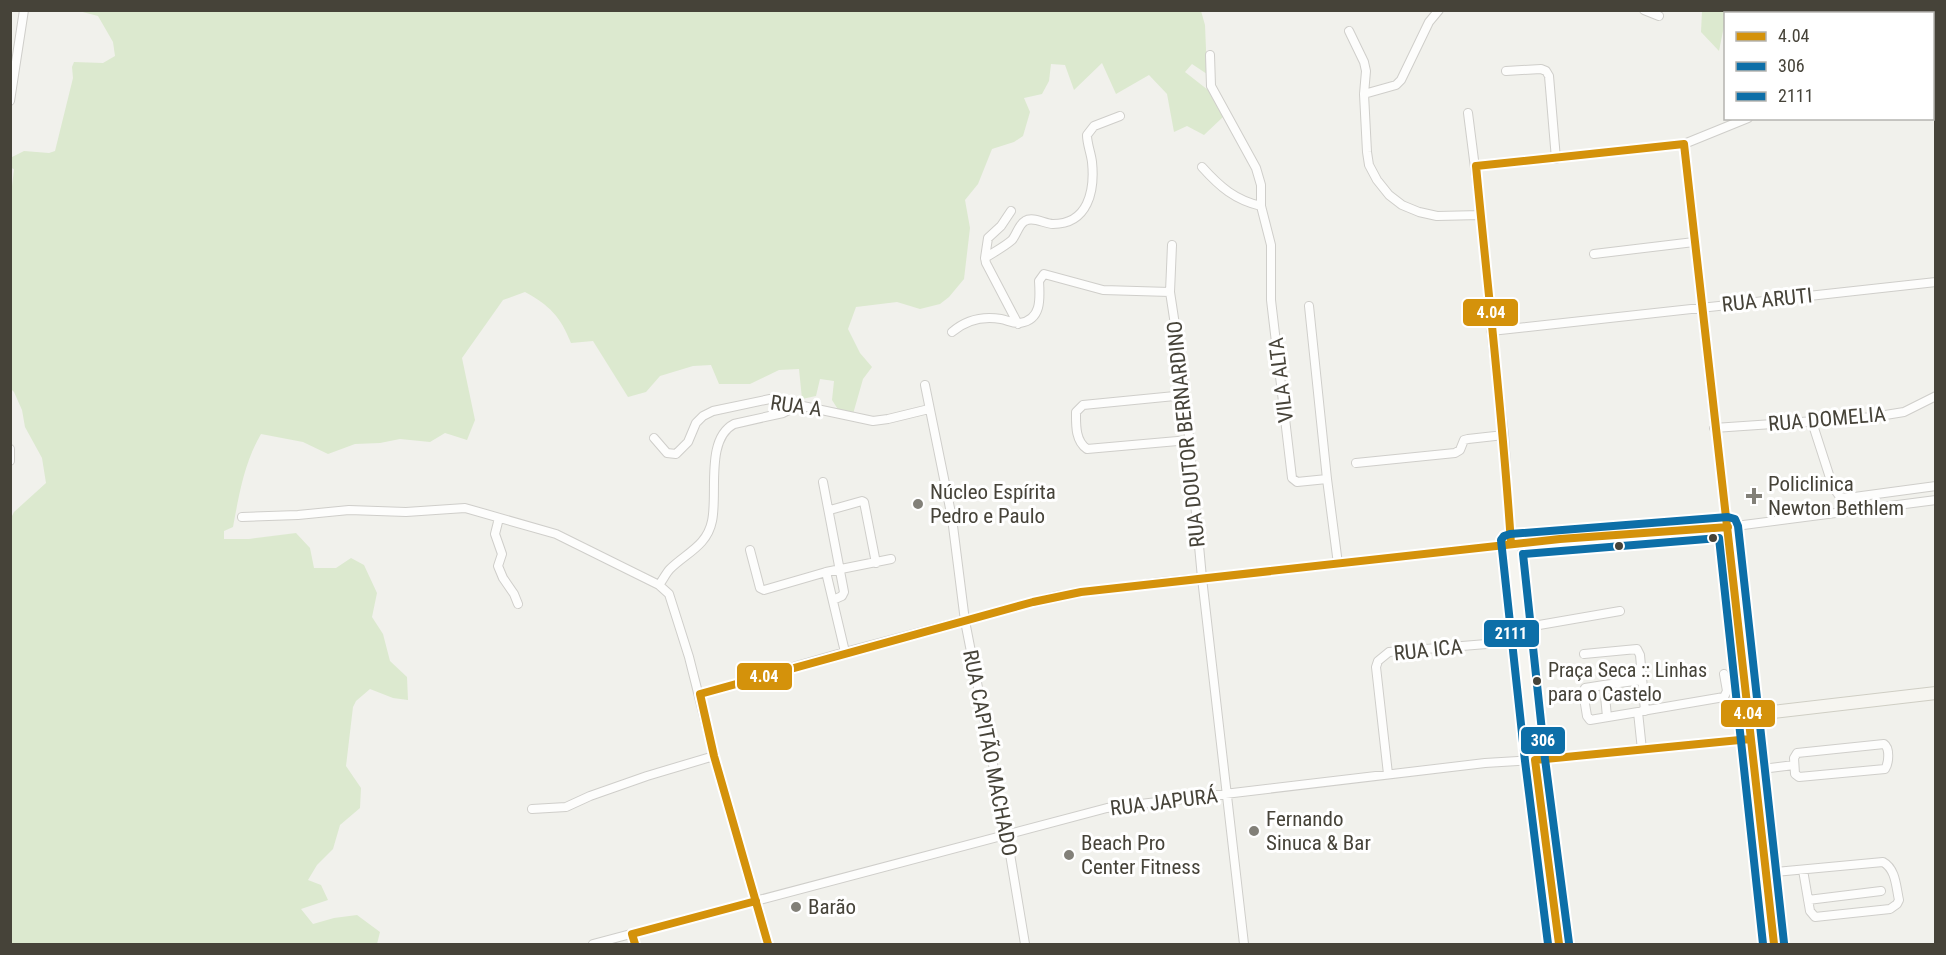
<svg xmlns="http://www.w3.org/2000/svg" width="1946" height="955" font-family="'Roboto Condensed',sans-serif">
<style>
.green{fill:#dce9cf}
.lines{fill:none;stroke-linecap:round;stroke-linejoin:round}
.street-casing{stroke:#cfceca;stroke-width:10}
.secondary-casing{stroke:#cfcec4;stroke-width:14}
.street{stroke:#fdfdfc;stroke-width:8}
.secondary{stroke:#f6f5f0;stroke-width:12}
.bus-1-casing{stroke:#fff;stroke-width:12}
.bus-2-casing{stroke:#fff;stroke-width:12}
.bus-3-casing{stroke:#fff;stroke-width:12}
.bus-1{stroke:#d4920b;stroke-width:8}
.bus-2{stroke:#0d6fa8;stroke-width:8}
.bus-3{stroke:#0d6fa8;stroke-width:8}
.poi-dot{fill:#828078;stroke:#fff;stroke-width:2}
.bus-dot{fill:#464339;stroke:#fff;stroke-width:2}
.labels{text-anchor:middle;stroke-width:6;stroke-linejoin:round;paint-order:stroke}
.bus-label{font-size:20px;fill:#464339;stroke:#fff;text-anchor:start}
.street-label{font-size:21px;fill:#464339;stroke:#fff}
.poi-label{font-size:21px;fill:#464339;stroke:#fff;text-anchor:start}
.line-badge{stroke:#fff;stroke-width:2}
.badge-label{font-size:16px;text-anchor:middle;font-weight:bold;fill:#fff}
</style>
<rect width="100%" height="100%" fill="#f1f1ec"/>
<path class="green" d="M 75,10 L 1201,11 L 1205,25 L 1207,74 L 1192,64 L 1185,72 L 1208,90 L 1223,117 L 1204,135 L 1187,126 L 1174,132 L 1167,94 L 1149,75 L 1116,94 L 1102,63 L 1074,90 L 1065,65 L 1051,64 L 1049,81 L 1042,94 L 1024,98 L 1030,112 L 1023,136 L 1014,142 L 992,149 L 978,184 L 965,200 L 970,228 L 964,279 L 949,297 L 940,304 L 920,309 L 897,302 L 856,307 L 848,329 L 860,353 L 872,367 L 863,379 L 853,414 L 839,411 L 832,400 L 834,381 L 820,379 L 816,396 L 802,399 L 799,369 L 779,370 L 750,384 L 719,384 L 711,365 L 693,366 L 660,376 L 646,392 L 628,397 L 593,341 L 571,343 C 560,316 550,306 525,292 L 503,300 L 462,358 L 475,420 L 467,440 L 445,433 L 430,442 L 400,439 L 380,443 L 355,444 L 328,454 L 303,442 L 261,434 C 244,463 239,495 233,527 L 224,531 L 224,539 L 249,539 L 296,533 L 310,548 L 314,568 L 336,568 L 351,558 L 364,565 L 377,593 L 372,617 L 383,634 L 390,661 L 407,677 L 408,700 L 393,698 L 370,689 L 356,701 L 353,707 L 346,766 L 361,788 L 360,808 L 340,825 L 333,849 L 317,865 L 308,880 L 321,885 L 328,900 L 301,909 L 313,924 L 334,918 L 357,915 L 380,932 L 377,944 L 11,944 L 11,518 L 14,512 L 46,483 L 42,458 L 25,427 L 22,410 L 14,392 L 11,389 L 10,203 L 14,169 L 11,168 L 10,158 L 24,151 L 49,153 L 55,151 L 73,78 L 72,67 L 74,62 L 103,63 L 115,56 L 113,42 L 98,16 Z
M 1702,11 L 1727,11 L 1719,51 L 1701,32 Z"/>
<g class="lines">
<g class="street-casing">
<path id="street" d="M 1644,10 L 1659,16
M 1813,14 L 1814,10
M 1349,31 L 1364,62 L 1366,71 L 1364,94 L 1367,152 L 1369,165 L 1377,180 L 1389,195 L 1402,205 L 1419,212 L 1437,216 L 1481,215
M 1210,55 L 1211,86 L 1256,168 L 1261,185 L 1261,206 L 1271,245 L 1271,300 L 1292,478 L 1297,482 L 1327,479
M 1506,71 L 1541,69 L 1546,71 L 1549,76 L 1556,159
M 1364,94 L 1396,85 L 1401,80 L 1429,22 L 1439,10
M 10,101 L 24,10
M 1684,144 C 1699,271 1710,399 1728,527 L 1936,500
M 1476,166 L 1684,144 L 1748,118
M 1202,167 C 1220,187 1235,200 1261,206
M 1172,245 L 1170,292 L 1184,384 L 1202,578 L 1244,944
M 1594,254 L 1694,242
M 985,258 L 988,238 L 1001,226 L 1011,211
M 1309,306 L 1327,479 L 1338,564
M 1018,324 L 986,263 L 985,258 C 994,252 1004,247 1012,240 C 1017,234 1019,224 1025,221 C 1033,216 1045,224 1053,224 C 1088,224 1095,191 1092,162 C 1091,153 1087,144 1087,135 L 1094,126 L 1120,116
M 1491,331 L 1936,282
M 952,332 C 966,320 983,316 1001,319 C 1007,320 1014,324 1020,323 C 1042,320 1040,298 1039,281 L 1044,274 L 1103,290 L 1170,292
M 925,385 L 952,518 L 965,621 L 1007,836 L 1025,944
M 1185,395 L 1083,405 L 1076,412 C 1076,424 1075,441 1087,449 L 1189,440
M 1812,422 L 1833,487 L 1840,497 L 1847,498 L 1936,486
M 1714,428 L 1873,417 L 1904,412 L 1936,396
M 654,438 L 667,453 L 676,454 L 688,442 L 696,423 L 703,416 L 713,411 L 770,399 L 873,421 L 888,419 L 929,409
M 10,449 L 10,461
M 1356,463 L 1455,453 L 1460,450 L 1464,440 L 1468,439 L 1504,435
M 823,482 L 844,592 L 842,596 L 833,600
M 830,510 L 862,501 L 864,502 L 876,563
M 242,517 L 298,515 L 349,510 L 406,512 L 465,508 L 556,534 L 659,585 L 669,594 L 689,657 L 714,756 L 768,944
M 499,518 L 495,534 L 502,554 L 498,566 L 503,578 L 514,594 L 518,604
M 750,550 L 760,588 L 764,590 L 826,572 L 891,559
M 826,572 L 845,652
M 659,585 C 663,580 666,573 670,569 C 686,553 707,546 712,521 C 718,494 705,439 734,424 L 783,413 L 799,405
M 1522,628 L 1620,611
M 1584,654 L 1637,649 L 1640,655 L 1645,711
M 1604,685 L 1642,680
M 700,694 L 845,652 L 1056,596 L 1161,582 L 1338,564 L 1511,544 L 1504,435 L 1493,346 L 1481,215 L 1468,113
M 1642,711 L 1724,697 L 1727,691 L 1724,674
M 1607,717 L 1604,685 L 1585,688 L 1583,692 L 1587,716 L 1590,720 L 1638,712 L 1642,750
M 1884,744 C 1890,748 1889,763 1885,769 L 1799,777 L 1795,774 L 1794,758 L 1797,753 Z
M 1754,770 L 1794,765
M 1388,774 L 1376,667 L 1378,661 L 1389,652 L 1523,641
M 532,809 L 566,807 L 590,796 L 647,776 L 714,756
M 1765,873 L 1883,862 C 1896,869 1896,887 1899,900 L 1897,904 L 1890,909 L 1815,917 L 1810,911 L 1803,870
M 1808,900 L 1881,891
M 593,944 L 1107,808 L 1485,763 L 1535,760 L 1750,739"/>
</g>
<g class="secondary-casing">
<path id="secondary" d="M 1747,715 L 1936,693
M 1559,944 L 1535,760 L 1511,544 L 1728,527 L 1774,944"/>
</g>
<use href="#street" class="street"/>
<use href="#secondary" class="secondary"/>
<g class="bus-1-casing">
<path id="bus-1" d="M 1511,544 C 1503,418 1488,292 1476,166 L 1684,144 L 1774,944
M 635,944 L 632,934 L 756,901
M 768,944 L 714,756 L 700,694 L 1033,602 L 1081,592 L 1560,539 L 1728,527
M 1559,944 L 1535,760 L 1750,739"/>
</g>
<g class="bus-2-casing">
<path id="bus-2" d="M 1569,943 L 1545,759 L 1523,554 L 1719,538 L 1763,944"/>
</g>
<g class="bus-3-casing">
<path id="bus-3" d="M 1548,944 L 1525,761 L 1501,540 L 1504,536 L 1510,534 L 1728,517 L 1735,519 L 1738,526 L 1784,943"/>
</g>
<use href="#bus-1" class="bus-1"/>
<use href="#bus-2" class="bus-2"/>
<use href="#bus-3" class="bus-3"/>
</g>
<g class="poi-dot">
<path d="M1751 487h6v6h6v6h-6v6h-6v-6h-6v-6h6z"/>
<circle cx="918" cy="504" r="6"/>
<circle cx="1254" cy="831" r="6"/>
<circle cx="1069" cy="855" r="6"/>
<circle cx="796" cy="907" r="6"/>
</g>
<g class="bus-dot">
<circle cx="1713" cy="538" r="5"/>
<circle cx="1619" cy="546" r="5"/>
<circle cx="1537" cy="681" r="5"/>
</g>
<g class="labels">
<g class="bus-label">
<text x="1548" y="677">Praça Seca :: Linhas<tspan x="1548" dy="24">para o Castelo</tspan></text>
</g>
<g class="street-label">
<text transform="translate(1767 300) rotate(-6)" y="7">RUA ARUTI</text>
<text transform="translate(1281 380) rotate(-97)" y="7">VILA ALTA</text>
<text transform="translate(796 406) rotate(8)" y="7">RUA A</text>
<text transform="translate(1827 419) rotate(-5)" y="7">RUA DOMELIA</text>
<text transform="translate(1186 434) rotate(-96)" y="7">RUA DOUTOR BERNARDINO</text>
<text transform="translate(1428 650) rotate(-6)" y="7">RUA ICA</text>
<text transform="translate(990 753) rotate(79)" y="7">RUA CAPITÃO MACHADO</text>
<text transform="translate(1164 802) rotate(-7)" y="7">RUA JAPURÁ</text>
</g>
<g class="poi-label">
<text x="1768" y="491">Policlinica<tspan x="1768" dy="24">Newton Bethlem</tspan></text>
<text x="930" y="499">Núcleo Espírita<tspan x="930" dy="24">Pedro e Paulo</tspan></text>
<text x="1266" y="826">Fernando<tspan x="1266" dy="24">Sinuca &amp; Bar</tspan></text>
<text x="1081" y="850">Beach Pro<tspan x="1081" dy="24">Center Fitness</tspan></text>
<text x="808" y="914">Barão</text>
</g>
</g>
<g class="line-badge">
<rect x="1462" y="298" width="57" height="29" rx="6" fill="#d4920b"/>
<rect x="1483" y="619" width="57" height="29" rx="6" fill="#0d6fa8"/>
<rect x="736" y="662" width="57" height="29" rx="6" fill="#d4920b"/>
<rect x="1720" y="699" width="56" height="29" rx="6" fill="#d4920b"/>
<rect x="1520" y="726" width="46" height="29" rx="6" fill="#0d6fa8"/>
</g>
<g class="badge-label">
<text x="1491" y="318">4.04</text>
<text x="1511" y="639">2111</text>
<text x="764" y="682">4.04</text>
<text x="1748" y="719">4.04</text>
<text x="1543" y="746">306</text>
</g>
<rect width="1946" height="955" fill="none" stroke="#464339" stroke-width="24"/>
<rect x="1724" y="12" width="210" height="108" fill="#ffffff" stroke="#b5b4b0" stroke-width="1.5"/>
<rect x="1736" y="32" width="30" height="9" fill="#d4920b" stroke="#b5b4b0" stroke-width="1.5"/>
<text x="1778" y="42" font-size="18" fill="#464339">4.04</text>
<rect x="1736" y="62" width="30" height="9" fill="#0d6fa8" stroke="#b5b4b0" stroke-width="1.5"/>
<text x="1778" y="72" font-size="18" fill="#464339">306</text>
<rect x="1736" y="92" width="30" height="9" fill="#0d6fa8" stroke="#b5b4b0" stroke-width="1.5"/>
<text x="1778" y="102" font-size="18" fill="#464339">2111</text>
</svg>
